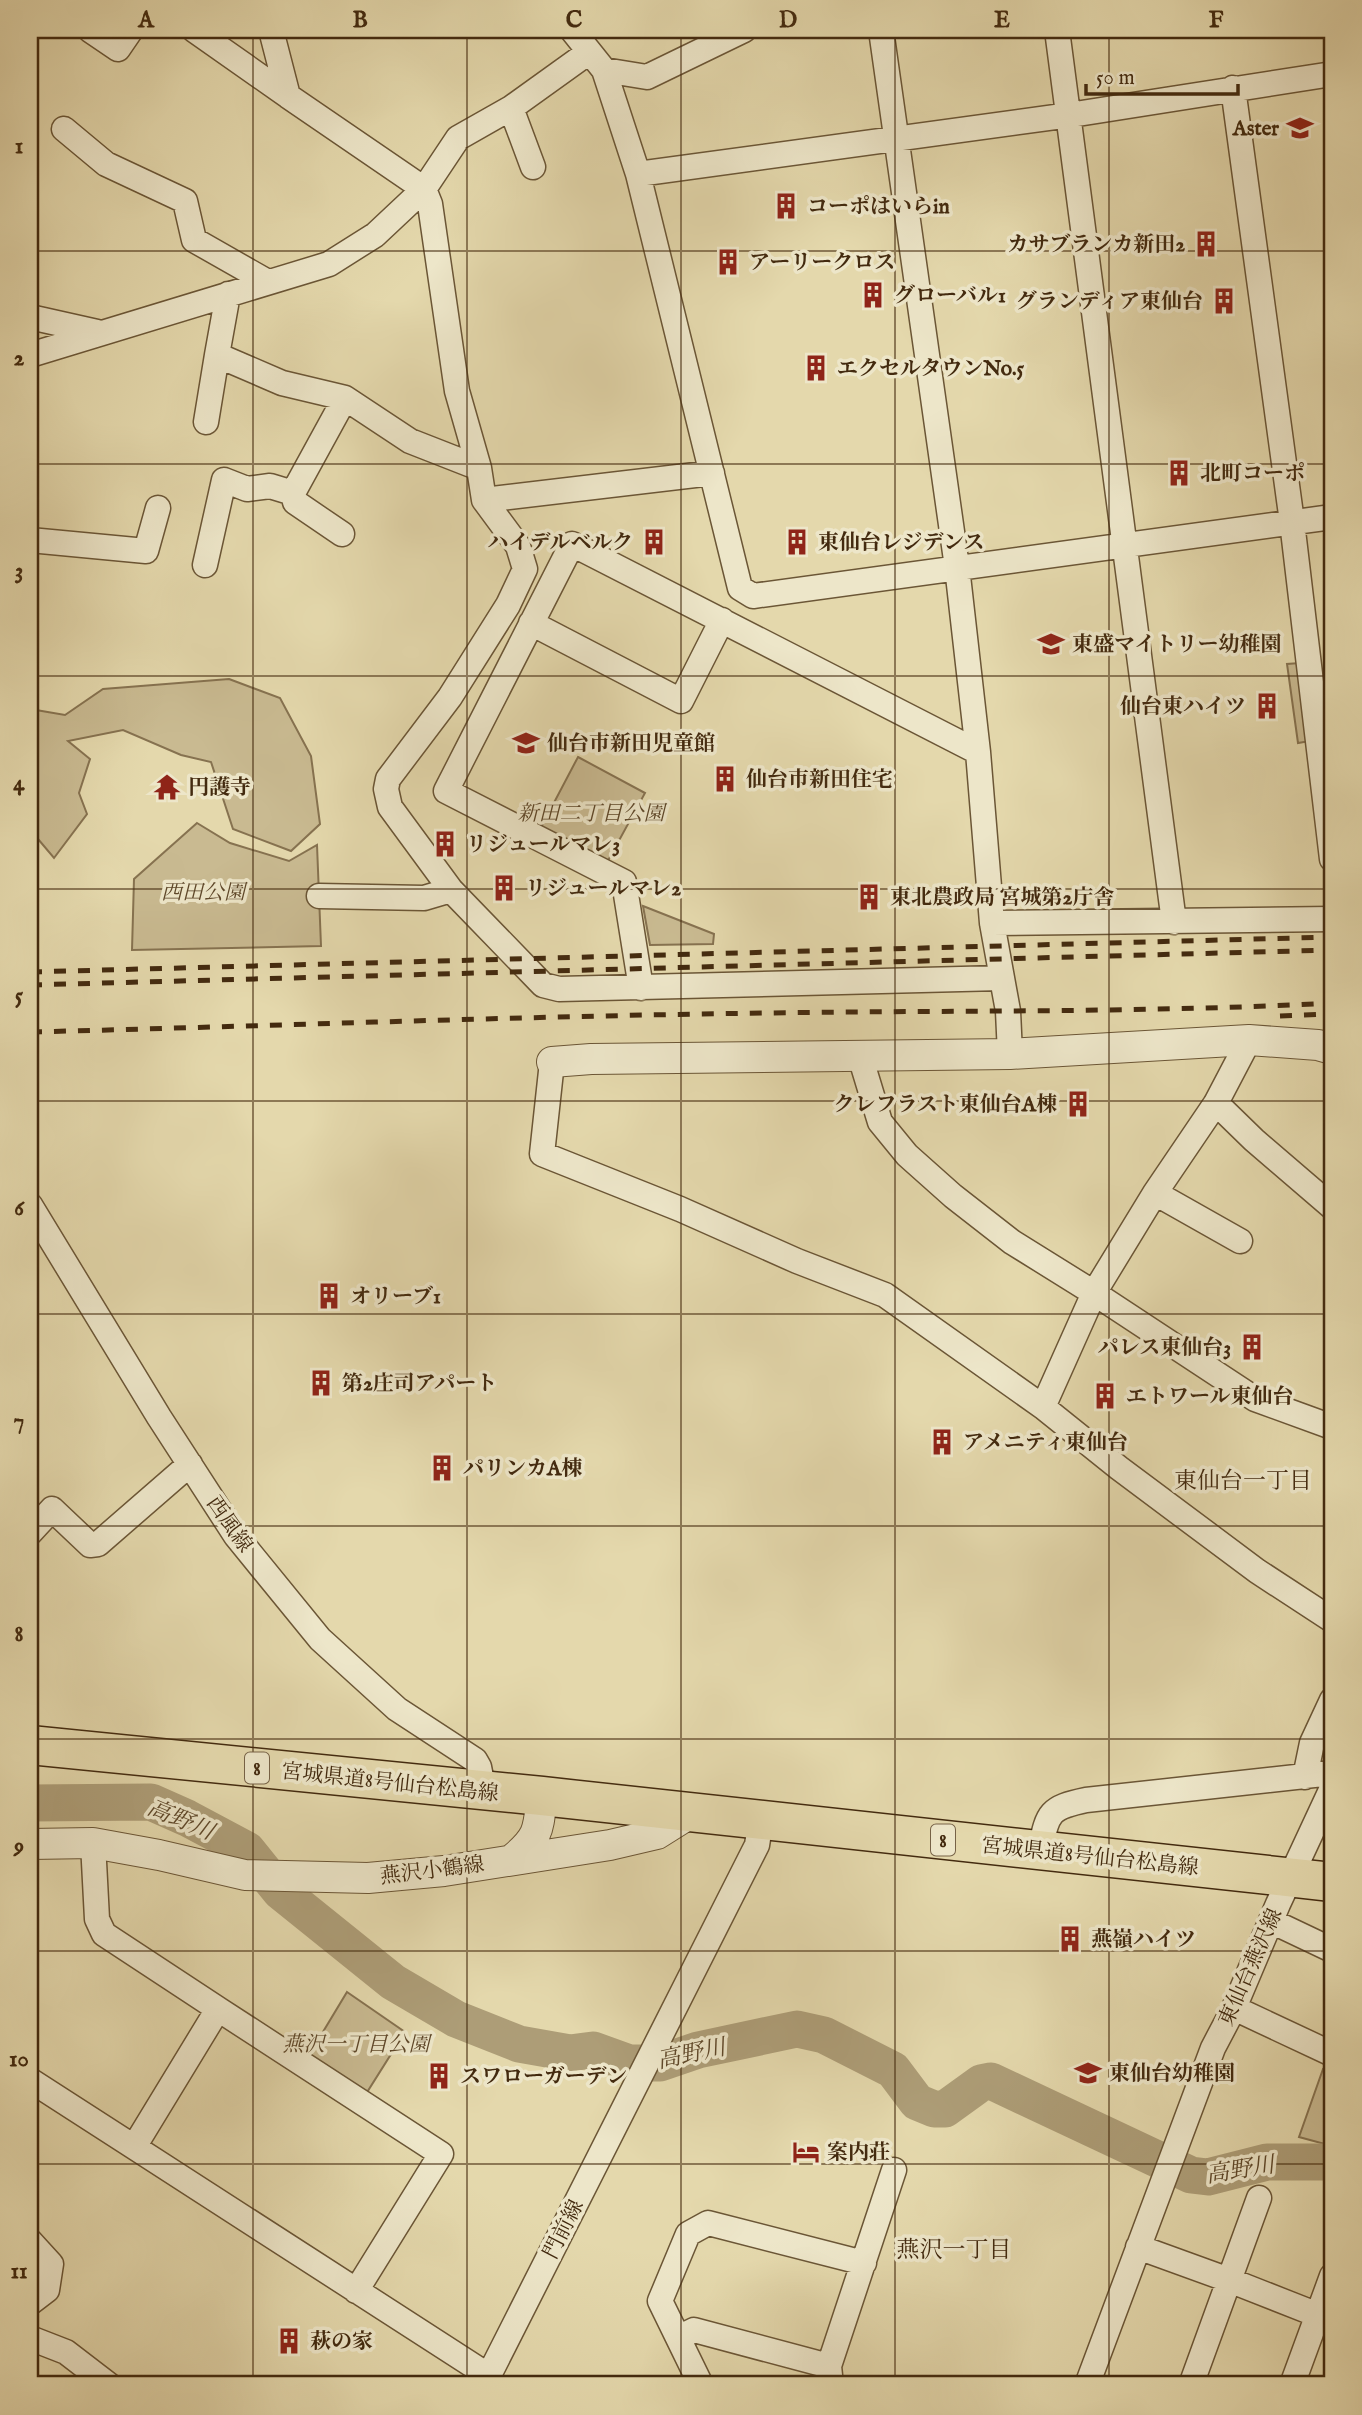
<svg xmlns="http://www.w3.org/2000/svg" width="1362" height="2415" font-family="'IM FELL English','Noto Serif JP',serif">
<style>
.green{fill:#c9ba91;stroke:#867250;stroke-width:2}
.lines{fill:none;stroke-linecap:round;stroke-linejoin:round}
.river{stroke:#ad9d77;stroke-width:37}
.minor-casing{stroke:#6b5636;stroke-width:27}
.tertiary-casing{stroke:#6b5636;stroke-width:32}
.primary-casing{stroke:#432a0f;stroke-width:41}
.minor{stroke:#ede6c9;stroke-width:24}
.tertiary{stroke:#ede6c9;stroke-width:30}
.primary{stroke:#e4d8ac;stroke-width:38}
.rail{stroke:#432a0f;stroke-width:5;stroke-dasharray:12 12;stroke-linecap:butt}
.grid{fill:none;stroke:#432a0f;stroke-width:2;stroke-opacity:0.55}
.labels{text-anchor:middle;stroke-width:7;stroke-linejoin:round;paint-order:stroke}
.shield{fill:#ede6c9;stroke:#766247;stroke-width:2}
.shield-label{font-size:19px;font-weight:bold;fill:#432a0f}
.poi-label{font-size:21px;font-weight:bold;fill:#432a0f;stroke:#ede6c9;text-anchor:start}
.park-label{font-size:21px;font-style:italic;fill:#5e4729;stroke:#ede6c9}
.street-label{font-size:21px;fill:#432a0f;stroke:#ede6c9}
.neighbourhood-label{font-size:23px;fill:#432a0f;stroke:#ede6c9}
.water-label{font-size:23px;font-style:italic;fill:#5e4729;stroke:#ede6c9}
.neatline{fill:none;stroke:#432a0f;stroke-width:2.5}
.grid-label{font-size:23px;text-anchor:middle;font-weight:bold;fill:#432a0f}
</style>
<rect width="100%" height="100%" fill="#e4d8ac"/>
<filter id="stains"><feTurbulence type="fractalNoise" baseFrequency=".00286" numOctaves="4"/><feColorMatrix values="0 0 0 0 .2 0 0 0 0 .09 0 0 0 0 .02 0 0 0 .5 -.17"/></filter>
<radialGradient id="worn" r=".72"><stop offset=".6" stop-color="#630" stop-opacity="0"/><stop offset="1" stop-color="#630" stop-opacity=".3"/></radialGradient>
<path class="green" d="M 1300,663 L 1310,741 L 1298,743 L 1287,664 Z
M 229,679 L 280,698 L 311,756 L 320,824 L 291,851 L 233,829 L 211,762 L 181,755 L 123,730 L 68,741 L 90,759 L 79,793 L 87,814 L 54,858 L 38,839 L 30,837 L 30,709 L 65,715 L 103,689 Z
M 578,757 L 645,793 L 604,868 L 538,833 Z
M 197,823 L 230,843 L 289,861 L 317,845 L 321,946 L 132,950 L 134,879 Z
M 643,906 L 714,934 L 713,944 L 650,945 Z
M 347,1992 L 405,2032 L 364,2097 L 306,2060 Z
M 1323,2069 L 1332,2073 L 1332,2146 L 1299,2137 Z"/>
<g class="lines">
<path class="river" d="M 30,1803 L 151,1802 L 187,1818 L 247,1850 L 280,1891 L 393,1982 L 456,2019 L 519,2044 L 570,2053 L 593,2050 L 629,2063 L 660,2063 L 698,2050 L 797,2029 L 824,2035 L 893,2070 L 917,2102 L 934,2109 L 945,2109 L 981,2083 L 991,2081 L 1191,2175 L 1208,2177 L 1267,2162 L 1332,2162"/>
<g class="minor-casing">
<path id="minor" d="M 90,30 L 118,49 L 131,30
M 194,30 L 288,96
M 271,30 L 288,96 L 424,189 L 458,138 L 511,108 L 589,52
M 572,30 L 604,70 L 638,174 L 740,588 L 753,596 L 1332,517
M 881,30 L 957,567 L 978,752 L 992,923 L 1008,1011 L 1010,1054
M 1057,30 L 1174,922
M 604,70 L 647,77 L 744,30
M 1233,88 L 1292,522 L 1332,859
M 511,108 L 533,167
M 64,129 L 106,164 L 185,201 L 194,240 L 266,281
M 638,174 L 1070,115 L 1332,74
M 228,294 L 217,355 L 282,383 L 345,398 L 410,441 L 479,468
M 30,317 L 97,332
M 30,355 L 329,264 L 375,235 L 424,189 L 430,204 L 457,391 L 479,468 L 484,500 L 518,546 L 525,569 L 508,605 L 450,697 L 388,779 L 386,789 L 390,807 L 451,890 L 543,985 L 559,989 L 1001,978
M 206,422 L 217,355
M 484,500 L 712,473
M 342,534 L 295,502 L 293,493 L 345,398
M 30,540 L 146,551 L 158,508
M 205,565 L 224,480 L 247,489 L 270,486 L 293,493
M 531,623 L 681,701 L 722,620
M 319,896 L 424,898 L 451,890
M 992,923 L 1332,919
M 641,988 L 624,882 L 446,791 L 572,544 L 978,752
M 860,1056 L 880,1122 L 907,1155 L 953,1196 L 1012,1242 L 1094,1293 L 1255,1399 L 1332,1427
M 552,1062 L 542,1154 L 680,1209 L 797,1261 L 885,1295 L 1043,1407 L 1119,1468 L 1257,1571 L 1332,1620
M 1216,1103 L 1254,1140 L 1332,1207
M 1155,1193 L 1240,1241
M 30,1205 L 159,1417 L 236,1536 L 320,1639 L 397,1709 L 475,1760 L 479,1767 L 484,1792
M 1043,1407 L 1094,1293 L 1155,1193 L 1216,1103 L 1249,1040
M 30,1533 L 52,1509 L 90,1545 L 98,1544 L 190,1464
M 1305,1777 L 1312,1743 L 1332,1700
M 1040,1850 C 1048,1813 1048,1808 1086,1800 L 1332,1773
M 1271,1921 L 1332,1950
M 1234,2008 L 1332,2054
M 218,2009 L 441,2154 L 356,2291
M 30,2080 L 134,2147 L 218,2009 L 104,1934 L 97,1919 L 93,1843
M 134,2147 L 489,2376
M 30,2241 L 51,2264 L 47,2290 L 30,2303
M 1138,2247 L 1229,2280 L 1318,2315 L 1332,2323
M 30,2338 L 66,2352 L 109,2385
M 678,2338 L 694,2330 L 829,2366
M 484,2385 L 757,1845 L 761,1820
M 701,2385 L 660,2301 L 688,2234 L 708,2223 L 864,2263
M 831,2385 L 829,2366 L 894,2170
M 1087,2385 L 1213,2048 L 1234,2008 L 1278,1904 L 1332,1788
M 1191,2385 L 1259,2198
M 1292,2385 L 1332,2276"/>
</g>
<g class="tertiary-casing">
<path id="tertiary" d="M 552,1062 L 591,1059 L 1010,1054 L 1249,1040 L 1318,1045 L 1332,1049
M 30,1844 L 93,1843 L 159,1855 L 245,1875 L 368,1878 L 444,1871 L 610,1845 L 657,1834 L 692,1812
M 514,1858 C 540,1836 538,1829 542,1796"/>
</g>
<g class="primary-casing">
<path id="primary" d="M 30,1745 L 542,1796 L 1332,1882"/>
</g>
<use href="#minor" class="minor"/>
<use href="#tertiary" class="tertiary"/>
<use href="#primary" class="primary"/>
<path class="rail" d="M 30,972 L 1332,937
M 30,985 L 1332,950
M 1280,1016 L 1332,1014
M 30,1032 C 276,1026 523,1016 769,1013 C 957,1010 1145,1013 1332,1003"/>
</g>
<path class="grid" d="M 253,30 L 253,2385M 467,30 L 467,2385M 681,30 L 681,2385M 895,30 L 895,2385M 1109,30 L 1109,2385M 30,251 L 1332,251M 30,464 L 1332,464M 30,676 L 1332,676M 30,889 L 1332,889M 30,1101 L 1332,1101M 30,1314 L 1332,1314M 30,1526 L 1332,1526M 30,1739 L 1332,1739M 30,1951 L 1332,1951M 30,2164 L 1332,2164"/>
<defs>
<g id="school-bare" transform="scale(2.1)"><path d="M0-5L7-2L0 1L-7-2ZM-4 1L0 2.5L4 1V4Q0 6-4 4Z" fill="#8f2418" stroke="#ede6c9" stroke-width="2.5" paint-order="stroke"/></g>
<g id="building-bare" transform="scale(2.1)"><path d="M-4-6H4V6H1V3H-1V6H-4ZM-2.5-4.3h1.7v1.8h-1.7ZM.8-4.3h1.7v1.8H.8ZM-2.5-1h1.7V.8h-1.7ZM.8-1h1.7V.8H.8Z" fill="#8f2418" stroke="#ede6c9" stroke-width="2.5" paint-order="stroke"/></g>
<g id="temple-bare" transform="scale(2.1)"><path d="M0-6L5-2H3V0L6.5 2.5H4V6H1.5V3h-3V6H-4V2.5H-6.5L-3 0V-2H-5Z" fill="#8f2418" stroke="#ede6c9" stroke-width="2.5" paint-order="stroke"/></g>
<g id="hotel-bare" transform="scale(2.1)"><path d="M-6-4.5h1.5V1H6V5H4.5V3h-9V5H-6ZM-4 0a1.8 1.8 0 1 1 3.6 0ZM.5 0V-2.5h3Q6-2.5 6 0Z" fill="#8f2418" stroke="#ede6c9" stroke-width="2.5" paint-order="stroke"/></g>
</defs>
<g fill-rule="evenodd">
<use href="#school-bare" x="1300" y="128"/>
<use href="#building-bare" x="786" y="206"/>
<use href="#building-bare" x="1206" y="244"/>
<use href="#building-bare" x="728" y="262"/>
<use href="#building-bare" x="873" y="295"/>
<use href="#building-bare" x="1224" y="301"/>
<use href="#building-bare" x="816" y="368"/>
<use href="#building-bare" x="1179" y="473"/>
<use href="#building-bare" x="654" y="542"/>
<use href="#building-bare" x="797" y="542"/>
<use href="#school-bare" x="1051" y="644"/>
<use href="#building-bare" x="1267" y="706"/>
<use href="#school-bare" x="526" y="743"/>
<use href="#building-bare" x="725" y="779"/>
<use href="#temple-bare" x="167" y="787"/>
<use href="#building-bare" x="445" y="844"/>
<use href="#building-bare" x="504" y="888"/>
<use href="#building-bare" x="869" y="897"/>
<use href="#building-bare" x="1078" y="1104"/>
<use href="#building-bare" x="329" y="1296"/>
<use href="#building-bare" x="1252" y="1347"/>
<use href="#building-bare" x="321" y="1383"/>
<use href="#building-bare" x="1105" y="1396"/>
<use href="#building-bare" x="942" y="1442"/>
<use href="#building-bare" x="442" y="1468"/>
<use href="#building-bare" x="1070" y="1939"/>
<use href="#school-bare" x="1088" y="2073"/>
<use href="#building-bare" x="439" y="2076"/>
<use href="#hotel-bare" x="806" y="2152"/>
<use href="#building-bare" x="289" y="2341"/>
</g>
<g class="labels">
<g class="shield">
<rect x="245" y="1752.5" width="24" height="31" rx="5"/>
<rect x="931" y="1824.5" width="24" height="31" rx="5"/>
</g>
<g class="shield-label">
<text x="257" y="1775">8</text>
<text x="943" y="1847">8</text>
</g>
<g class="poi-label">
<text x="1279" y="135" text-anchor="end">Aster</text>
<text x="807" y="213">コーポはいらin</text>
<text x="1185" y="251" text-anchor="end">カサブランカ新田2</text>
<text x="749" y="269">アーリークロス</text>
<text x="894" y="302">グローバル1</text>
<text x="1203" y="308" text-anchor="end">グランディア東仙台</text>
<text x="837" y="375">エクセルタウンNo.5</text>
<text x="1200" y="480">北町コーポ</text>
<text x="633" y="549" text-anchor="end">ハイデルベルク</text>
<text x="818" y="549">東仙台レジデンス</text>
<text x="1072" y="651">東盛マイトリー幼稚園</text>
<text x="1246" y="713" text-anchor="end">仙台東ハイツ</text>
<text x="547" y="750">仙台市新田児童館</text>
<text x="746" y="786">仙台市新田住宅</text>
<text x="188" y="794">円護寺</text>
<text x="466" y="851">リジュールマレ3</text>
<text x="525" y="895">リジュールマレ2</text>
<text x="890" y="904">東北農政局 宮城第2庁舎</text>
<text x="1057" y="1111" text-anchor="end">クレフラスト東仙台A棟</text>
<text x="350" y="1303">オリーブ1</text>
<text x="1231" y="1354" text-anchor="end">パレス東仙台3</text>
<text x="342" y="1390">第2庄司アパート</text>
<text x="1126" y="1403">エトワール東仙台</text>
<text x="963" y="1449">アメニティ東仙台</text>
<text x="463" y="1475">パリンカA棟</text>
<text x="1091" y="1946">燕嶺ハイツ</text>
<text x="1109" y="2080">東仙台幼稚園</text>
<text x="460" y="2083">スワローガーデン</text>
<text x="827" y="2159">案内荘</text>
<text x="310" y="2348">萩の家</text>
</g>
<g class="park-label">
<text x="591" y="820">新田二丁目公園</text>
<text x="203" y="899">西田公園</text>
<text x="356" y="2051">燕沢一丁目公園</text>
</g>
<g class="street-label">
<text transform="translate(230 1524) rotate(55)" y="7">西風線</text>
<text transform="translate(390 1782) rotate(6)" y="7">宮城県道8号仙台松島線</text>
<text transform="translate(1090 1856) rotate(6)" y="7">宮城県道8号仙台松島線</text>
<text transform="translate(432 1870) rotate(-7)" y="7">燕沢小鶴線</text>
<text transform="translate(1250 1967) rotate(-66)" y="7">東仙台燕沢線</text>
<text transform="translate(563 2229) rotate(-63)" y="7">門前線</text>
</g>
<g class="neighbourhood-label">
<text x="1243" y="1488">東仙台一丁目</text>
<text x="954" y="2257">燕沢一丁目</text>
</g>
<g class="water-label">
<text transform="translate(181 1819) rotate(23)" y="8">高野川</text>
<text transform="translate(691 2053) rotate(-12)" y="8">高野川</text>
<text transform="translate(1240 2169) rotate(-9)" y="8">高野川</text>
</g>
</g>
<rect width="1362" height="2415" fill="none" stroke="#e4d8ac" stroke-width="77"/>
<path d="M1086 84v10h152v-10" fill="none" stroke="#432a0f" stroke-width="3.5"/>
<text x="1096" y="84" font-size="21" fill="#432a0f" stroke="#ede6c9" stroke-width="5" paint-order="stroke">50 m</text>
<rect x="38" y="38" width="1286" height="2338" class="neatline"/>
<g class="grid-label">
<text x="146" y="27">A</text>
<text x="360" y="27">B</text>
<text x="574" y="27">C</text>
<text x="788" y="27">D</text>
<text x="1002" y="27">E</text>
<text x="1216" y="27">F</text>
<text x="19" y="153">1</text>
<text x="19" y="365">2</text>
<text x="19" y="578">3</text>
<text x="19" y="790">4</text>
<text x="19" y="1003">5</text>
<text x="19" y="1215">6</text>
<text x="19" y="1428">7</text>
<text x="19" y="1641">8</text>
<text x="19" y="1853">9</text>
<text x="19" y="2066">10</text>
<text x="19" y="2278">11</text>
</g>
<rect width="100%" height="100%" filter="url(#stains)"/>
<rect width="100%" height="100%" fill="url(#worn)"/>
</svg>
